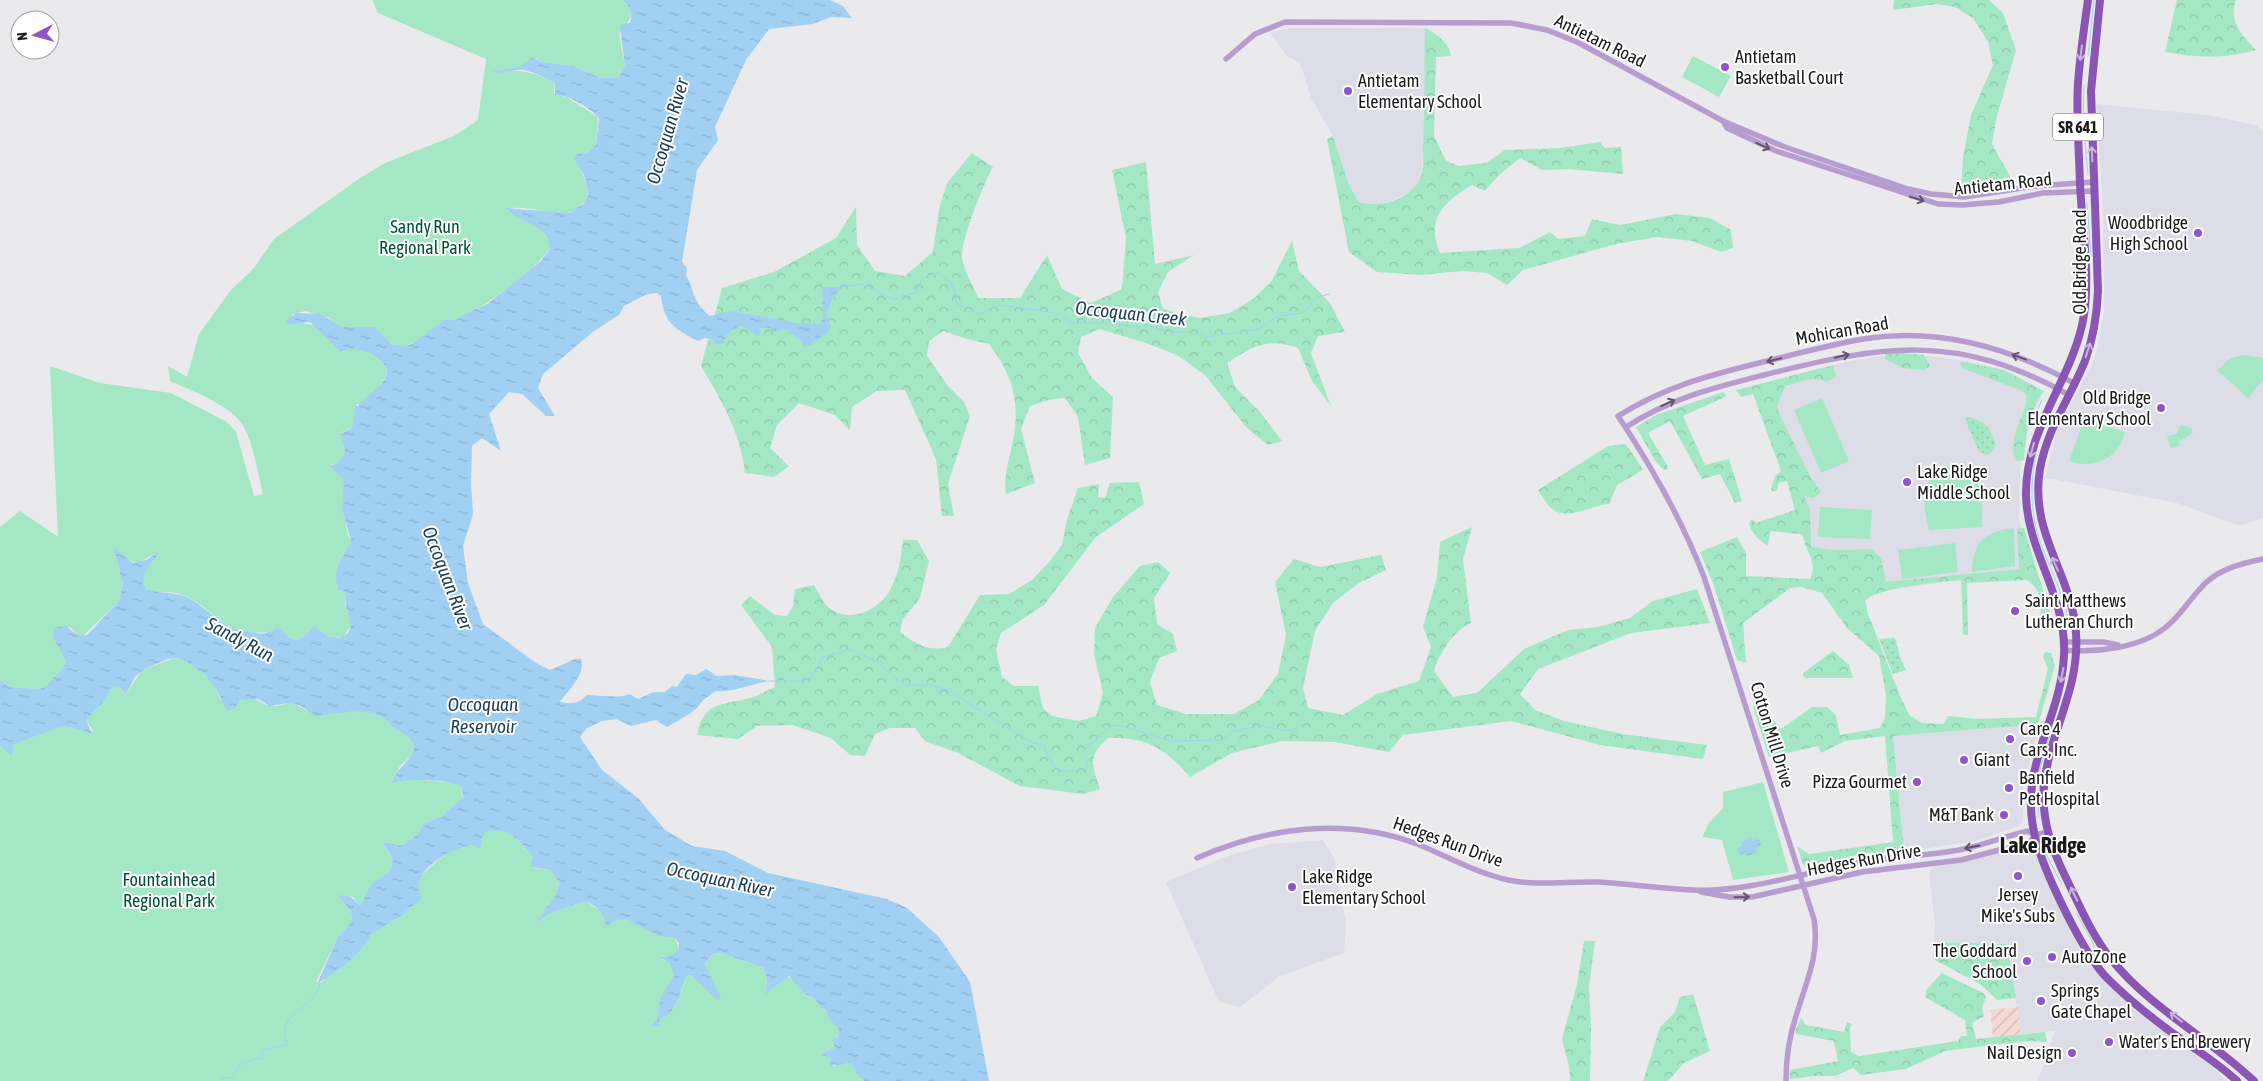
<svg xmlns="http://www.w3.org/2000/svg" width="2263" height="1081" font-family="'Asap Condensed',sans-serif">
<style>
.built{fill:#dddde7}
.industrial{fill:url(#industrial-furrows)}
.grass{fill:url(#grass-dots)}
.forest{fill:url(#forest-crowns)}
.green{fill:#a4e7c5}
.water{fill:url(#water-ripples)}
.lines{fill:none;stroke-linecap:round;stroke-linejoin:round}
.stream{stroke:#a1d0f2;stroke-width:1}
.tertiary{stroke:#b79ccf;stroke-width:5.5}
.primary{stroke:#8b56b3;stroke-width:8}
.oneway{stroke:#cbb3dd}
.oneway2{stroke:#61546c}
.poi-dot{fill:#9054ca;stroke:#fff;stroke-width:2}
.labels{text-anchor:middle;stroke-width:4;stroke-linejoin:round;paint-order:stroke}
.shield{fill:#fff;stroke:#5f5f5f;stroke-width:1}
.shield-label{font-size:16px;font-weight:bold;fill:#1a1a1b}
.street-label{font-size:18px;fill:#1a1a1b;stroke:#fff}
.poi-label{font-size:18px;fill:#1a1a1b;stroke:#fff;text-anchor:start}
.park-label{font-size:18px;fill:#005236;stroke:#fff}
.water-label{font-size:19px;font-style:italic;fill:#1b3e56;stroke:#fff}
.district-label{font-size:22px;font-weight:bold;fill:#1a1a1b;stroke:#fff}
</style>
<defs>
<pattern id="industrial-furrows" width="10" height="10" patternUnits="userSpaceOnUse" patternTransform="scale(1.25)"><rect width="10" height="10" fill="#f4dad3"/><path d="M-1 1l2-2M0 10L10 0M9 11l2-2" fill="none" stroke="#d1bab5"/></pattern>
<pattern id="grass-dots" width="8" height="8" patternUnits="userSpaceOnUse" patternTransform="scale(1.25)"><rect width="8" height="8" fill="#a4e7c5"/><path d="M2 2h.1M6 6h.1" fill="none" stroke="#8dc6a9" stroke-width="1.8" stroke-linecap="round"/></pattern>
<pattern id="forest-crowns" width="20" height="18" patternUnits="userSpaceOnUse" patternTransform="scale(1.25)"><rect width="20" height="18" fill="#a4e7c5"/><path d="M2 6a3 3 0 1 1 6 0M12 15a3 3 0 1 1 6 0" fill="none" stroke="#8dc6a9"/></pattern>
<pattern id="water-ripples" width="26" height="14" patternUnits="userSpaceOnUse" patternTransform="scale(1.25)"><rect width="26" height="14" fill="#a1d0f2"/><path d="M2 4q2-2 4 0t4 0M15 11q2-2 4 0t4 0" fill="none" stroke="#8ab2cf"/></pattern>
</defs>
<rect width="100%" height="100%" fill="#eaeaed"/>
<path class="built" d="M 1290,28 L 1425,28 L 1425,122 L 1422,176 L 1412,191 L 1390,201 L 1371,206 L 1359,202 L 1349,185 L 1333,136 L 1312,100 L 1300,63 L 1287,56 L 1270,33 Z
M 2096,104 L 2208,115 L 2255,125 L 2263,132 L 2263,518 L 2240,526 L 2177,503 L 2053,479 L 2045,479 L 2057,430 L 2091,366 L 2097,350 L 2104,310 L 2103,209 Z
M 1901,353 L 1966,361 L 2004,370 L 2044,391 L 2031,419 L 2022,446 L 2020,471 L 2019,517 L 2032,572 L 1938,583 L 1884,591 L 1868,549 L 1835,550 L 1810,547 L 1766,384 L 1849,361 Z
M 2031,725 L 2039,727 L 2023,786 L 2023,822 L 2019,826 L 1975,841 L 1904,852 L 1893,736 Z
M 1323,840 L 1335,860 L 1338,878 L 1346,924 L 1344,953 L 1280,976 L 1240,1007 L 1219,1002 L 1166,882 L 1225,857 L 1269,844 Z
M 2027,847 L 2034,851 L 2071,933 L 2088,964 L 2138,1012 L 2212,1067 L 2227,1081 L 2038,1081 L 2055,1031 L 2021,1034 L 2007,944 L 1934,942 L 1935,926 L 1929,873 L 1933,867 Z"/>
<path class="industrial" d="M 2018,1007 L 2021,1034 L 1993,1038 L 1990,1010 Z"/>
<path class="grass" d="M 1969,417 C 1986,422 1990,428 1996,444 L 1991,453 L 1986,455 L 1978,450 L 1965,419 Z
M 1895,638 L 1901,660 L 1906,670 L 1893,674 L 1879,639 Z"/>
<path class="forest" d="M 1894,0 L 1989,0 L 2003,13 L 2016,50 L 1997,116 L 1992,144 L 2012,180 L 1961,188 L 1963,158 L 1971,115 L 1993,65 L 1988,42 L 1973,18 L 1955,7 L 1937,4 L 1893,10 Z
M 2177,0 L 2236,0 C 2228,21 2242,35 2256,50 C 2222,59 2200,58 2165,52 Z
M 1425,28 C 1437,34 1449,42 1451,56 L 1436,57 L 1434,136 L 1446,161 L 1459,166 L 1486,163 L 1505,150 L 1561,148 L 1600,142 L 1605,148 L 1621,147 L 1623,174 L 1568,169 L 1542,170 L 1520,158 L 1499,175 L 1485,191 L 1472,185 C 1444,202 1425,219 1440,253 L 1519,248 L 1550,232 L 1558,239 L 1585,236 L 1592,219 L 1620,225 L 1676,214 L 1710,218 L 1731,230 L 1733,248 L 1721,252 L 1692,241 L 1657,237 L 1616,244 L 1523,270 L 1507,285 L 1487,273 L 1462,271 L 1421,275 L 1377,272 L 1349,252 L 1327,139 L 1333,136 L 1349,185 L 1359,202 C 1379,209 1412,199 1421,177 C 1424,169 1423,155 1423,147 C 1425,107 1424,68 1425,28 Z
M 972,153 L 993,167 C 984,183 960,242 962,258 C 964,271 973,285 978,298 L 1020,298 L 1047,255 L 1062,289 L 1091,303 L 1122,289 L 1126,238 L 1112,170 L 1146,162 L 1155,264 L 1194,255 L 1168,272 L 1158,292 L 1163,309 L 1199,318 L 1230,313 L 1253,299 L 1271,282 L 1292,241 L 1299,271 L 1330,303 L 1345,332 L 1318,336 L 1311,353 L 1331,406 L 1312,381 L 1298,348 C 1267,337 1253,346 1227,363 L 1235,387 L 1260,412 L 1282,441 L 1268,445 L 1246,427 L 1205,375 L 1177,355 L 1146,343 L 1099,329 L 1081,337 L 1078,353 L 1092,378 L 1113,397 L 1110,458 L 1085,465 L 1078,417 L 1065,398 L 1048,400 L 1030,406 L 1021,429 L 1035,483 L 1006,494 C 1003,477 1009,462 1012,445 C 1021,406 1014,376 989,344 L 967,339 L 943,331 L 929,341 L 927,356 L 948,386 L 964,402 L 970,416 L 948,484 L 954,516 L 942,516 L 936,459 L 905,390 L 877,391 L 852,407 L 850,430 L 835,415 L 799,403 L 777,425 L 770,448 L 789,466 L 774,477 L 745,473 C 741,433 721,400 701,366 L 722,288 L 774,272 L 836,238 L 856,207 L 857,245 L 875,271 L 905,276 L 933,252 L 939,209 L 947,183 Z
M 1901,353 L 1924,355 L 1930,366 L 1924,370 L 1903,368 L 1885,359 L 1885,354 Z
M 1963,362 L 2004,370 L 2044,391 C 2029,409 2026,437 2024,460 L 2017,461 C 2003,442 2031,406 2026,395 C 2025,393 2022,391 2020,390 L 1962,368 L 1960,363 Z
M 1833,365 L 1836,377 L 1826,382 C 1814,374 1798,383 1785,386 L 1778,404 L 1778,411 L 1811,478 L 1820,490 L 1820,493 L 1813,498 L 1804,496 L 1810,509 L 1811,547 L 1835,550 L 1871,549 L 1881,558 L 1886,582 L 2019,569 L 2017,529 L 2024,528 L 2052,620 L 2040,621 C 2041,604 2043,589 2026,580 L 1967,583 L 1968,635 L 1963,634 L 1961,580 C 1940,582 1880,586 1865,601 L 1868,614 L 1901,698 L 1910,716 L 1923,723 L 1944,724 L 1948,716 L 1977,719 L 2036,717 L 2048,669 L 2043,656 L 2045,652 L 2051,653 L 2055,666 L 2037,727 L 2031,725 L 1893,736 L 1904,852 L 1866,853 L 1808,866 L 1803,865 L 1797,846 L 1809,854 L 1893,842 L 1885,736 L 1845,741 L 1821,753 L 1818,746 L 1769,757 L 1753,707 L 1757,704 L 1763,707 L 1781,729 L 1812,707 L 1827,707 L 1836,716 L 1840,735 L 1880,728 L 1885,718 L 1886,695 L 1879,656 L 1847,628 L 1822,593 L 1801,587 L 1790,588 L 1743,623 L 1746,663 L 1737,660 L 1713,583 L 1700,552 L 1737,537 L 1746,553 L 1746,576 L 1810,579 C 1818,562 1806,553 1803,536 L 1799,534 L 1770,531 L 1768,546 C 1759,540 1751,533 1749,523 L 1752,519 L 1756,523 L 1795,510 L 1787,481 L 1779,483 L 1777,490 L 1773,492 L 1771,489 L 1775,476 L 1781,471 L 1753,394 L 1741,397 L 1736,390 Z
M 1723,392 L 1726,394 L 1725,397 L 1683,416 L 1705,465 L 1729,459 L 1742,501 L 1735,503 L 1720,474 L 1702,479 L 1670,421 L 1648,433 L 1667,465 L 1668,469 L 1664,470 L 1656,462 L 1636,427 L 1656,415 Z
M 1626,444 L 1643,470 L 1617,485 L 1609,504 C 1593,505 1567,521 1552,509 C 1547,505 1542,496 1538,490 L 1608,446 Z
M 1139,482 L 1144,504 L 1096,537 L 1044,605 L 1001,633 L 996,650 L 1002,677 L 1014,686 L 1038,686 L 1043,708 L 1052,716 L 1079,721 L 1096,716 L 1103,693 L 1094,654 L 1095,628 L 1113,597 L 1140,566 L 1158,562 L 1170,573 L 1154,598 L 1157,624 L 1173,634 L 1177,651 L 1159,658 L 1150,682 L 1157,705 L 1186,714 L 1234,714 L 1259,700 L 1278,674 L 1286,635 L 1275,582 L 1294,559 L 1320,567 L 1381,555 L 1386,570 L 1359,583 L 1333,603 L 1315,631 L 1303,688 L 1308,708 L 1343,715 L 1377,694 L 1419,681 L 1431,647 L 1423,627 L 1437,577 L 1440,542 L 1472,527 L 1463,559 L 1471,623 C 1454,630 1439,654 1434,671 L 1453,697 L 1477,693 L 1524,649 L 1568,630 L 1598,627 L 1630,618 L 1653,601 L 1697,589 L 1710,623 L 1631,633 L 1538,669 L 1520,694 L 1535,710 L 1564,721 L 1622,734 L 1707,745 L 1703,759 L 1600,745 L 1511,721 L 1403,735 L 1389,752 L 1335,742 L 1283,741 L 1232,753 L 1190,777 C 1165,748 1147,737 1108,738 C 1087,757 1092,764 1100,789 L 1083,794 L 1020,786 L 958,753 L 925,741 L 915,728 L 890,728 L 875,734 L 865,756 L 850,755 L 831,738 L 792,725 L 757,726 L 738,739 L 697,735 C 703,703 720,705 746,699 C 756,697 766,691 775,687 L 772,647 L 741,605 L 750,596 L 775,615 L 787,616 L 793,606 L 795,589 L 814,585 C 818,591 823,603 829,608 C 849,623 876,612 889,592 C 898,577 901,558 903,540 L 917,540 L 929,561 L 920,598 L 903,619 L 900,632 C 916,644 928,652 948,647 L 980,595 L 1009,594 L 1032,580 L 1050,561 L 1062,545 L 1067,519 L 1078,488 L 1099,484 L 1098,497 L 1105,498 L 1110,483 Z
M 1833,651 L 1849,665 L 1853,678 L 1806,678 L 1803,676 L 1803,673 Z
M 1584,941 L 1595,941 L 1589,987 L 1591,1028 L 1590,1081 L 1570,1081 L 1569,1066 L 1562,1039 L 1577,984 Z
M 1937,942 L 2007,944 L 2016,998 L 1997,1000 L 1980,984 L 1935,960 L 1933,955 Z
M 1942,973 L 1983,993 L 1986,997 L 1982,1008 L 1984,1016 L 1972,1023 L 1976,1039 L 2045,1032 L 2047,1042 L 2026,1041 L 1945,1051 L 1906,1069 L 1861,1075 L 1853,1068 L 1835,1076 L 1814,1076 L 1790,1079 L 1790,1070 L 1838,1061 L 1834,1041 L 1796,1034 L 1795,1031 L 1801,1018 L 1806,1025 L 1844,1032 L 1847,1022 L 1852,1024 L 1850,1028 L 1851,1052 L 1859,1056 L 1958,1041 L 1961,1036 L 1967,1036 L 1965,1020 L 1925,997 L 1926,990 Z
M 1693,994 L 1710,1051 L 1684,1063 L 1668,1081 L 1643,1081 L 1660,1027 L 1675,1012 L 1680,997 Z"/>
<path class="green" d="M 372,0 L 622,0 C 638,11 630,22 619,33 L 625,66 L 618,78 L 600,78 L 573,66 L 541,62 L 536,58 L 520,67 L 492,71 C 520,70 530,70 555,83 L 554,93 L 568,98 L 598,117 L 596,145 L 588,152 L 577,154 L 575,161 C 582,169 585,179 587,190 C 588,195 586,200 582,204 C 564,227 529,200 507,210 C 522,218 547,227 550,246 C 546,263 471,317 454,321 C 449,322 448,318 443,321 C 430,330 417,344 401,348 L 386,340 L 376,329 L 342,327 L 336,325 L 329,318 L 305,311 L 291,315 L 301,323 L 313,325 L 343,352 C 359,344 378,355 387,369 C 388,381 365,404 355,405 L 352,428 L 342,432 C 345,446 349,460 331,465 L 344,480 C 346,500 341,522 351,541 L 340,560 L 335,574 L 338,590 L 346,593 L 345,604 L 352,624 L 343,638 L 327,636 L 316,627 L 311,629 L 305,636 L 297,640 C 291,639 288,635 283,634 C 269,630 249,636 234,629 C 215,619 201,601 180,594 C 171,591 151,594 146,589 C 136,580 152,559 160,553 L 158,552 L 138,563 L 115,555 L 123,584 L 119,601 L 83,636 L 79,636 L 70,627 L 59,628 L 53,638 L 66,661 L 62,669 L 46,687 L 38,689 L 11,687 L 0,680 L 0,527 L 20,511 L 58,537 L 50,366 L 100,383 L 171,393 L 227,422 L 236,432 L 254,496 L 263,494 C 257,472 254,443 242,424 C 230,405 190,390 170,381 L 168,366 L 187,377 L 199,334 L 231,290 L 254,268 L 274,239 L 363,176 L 385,163 L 454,136 L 478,120 L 486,59 L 378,13 Z
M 1693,56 L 1731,76 L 1719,97 L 1682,77 Z
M 2243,355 L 2263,358 L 2263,380 L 2248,398 L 2217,370 L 2231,358 Z
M 1822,398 L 1849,461 L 1821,473 L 1794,410 Z
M 2084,419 L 2125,432 C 2118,459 2094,470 2069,461 Z
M 2181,425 L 2191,428 L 2193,433 L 2180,441 L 2177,436 L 2180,446 L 2171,448 L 2167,436 L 2176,434 Z
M 1962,464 L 1974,467 L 1981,472 L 1982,527 L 1929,530 C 1920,497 1921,467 1962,464 Z
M 1820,507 L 1872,510 L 1870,539 L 1818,537 Z
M 2014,528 L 2015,566 L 1972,572 C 1973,542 1985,531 2014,528 Z
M 1955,543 L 1958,572 L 1902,579 L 1898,550 Z
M 174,658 C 190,660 208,675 216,689 C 218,693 218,696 221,700 L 238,702 L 243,699 L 253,698 L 266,705 L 277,706 L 288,703 L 295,704 L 307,711 L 361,711 L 375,714 L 385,718 L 393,728 L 407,736 L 414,745 L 413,754 L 400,766 L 391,781 L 410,779 L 454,783 L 461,785 L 462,799 L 442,816 L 423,824 L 418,834 L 401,846 L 394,846 L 385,842 L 383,844 C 385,849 390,853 392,858 C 396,873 376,878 369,889 C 366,894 363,900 360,906 L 353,897 L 345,896 L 340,899 L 351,912 L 352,921 L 338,937 L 316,982 L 321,983 L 328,975 L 348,963 L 370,934 L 411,908 L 421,896 L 418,894 L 417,883 L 422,875 L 437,861 L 454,849 L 473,845 L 487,830 L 502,829 L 513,836 L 533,857 L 534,868 L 550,870 L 559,882 L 556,895 L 534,924 L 553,912 L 585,901 L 600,910 L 605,918 L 626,919 L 658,936 L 675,938 L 679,948 L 675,954 L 661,959 L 669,962 L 674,976 L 660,999 L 657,1020 L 650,1026 L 660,1023 L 660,1019 L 675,1007 L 687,976 L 691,975 L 719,1000 L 705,965 C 707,958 713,952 721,953 L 764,968 L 767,980 L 765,993 L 786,977 L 793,978 L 805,994 L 815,999 L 820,1008 L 826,1010 L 828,1018 L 839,1030 L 835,1048 L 821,1053 L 831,1058 L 833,1067 L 839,1063 L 851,1063 L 858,1076 L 864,1081 L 0,1081 L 0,746 L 12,755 L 14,744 C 28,736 54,724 70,727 C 79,729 83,732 93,731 L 86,720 L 103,703 L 113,686 L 119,687 L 126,694 L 142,670 Z
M 1763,782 L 1789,872 L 1733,880 L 1722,840 L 1702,837 L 1709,823 L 1723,808 L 1723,792 Z"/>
<path class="water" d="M 622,0 L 830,0 L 843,6 L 852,18 L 831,17 L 813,24 L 769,29 L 746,60 L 715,127 L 718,140 L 697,170 L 682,262 L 687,268 L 686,275 C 695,292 693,303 710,316 L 730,311 L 796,323 L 821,324 C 825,312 821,299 823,287 L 841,287 L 832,299 L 826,316 L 831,327 L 826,334 L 805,347 L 799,339 L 785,329 L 774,332 L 771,328 L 760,328 L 759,336 L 741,326 C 731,329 727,334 723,343 L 716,345 L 712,339 L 705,338 L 698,341 C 675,329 664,323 661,296 L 657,293 L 647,294 L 624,306 L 619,315 L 594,331 L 543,374 L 538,388 L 555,416 L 546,416 L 522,394 L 509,392 L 489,414 L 501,451 L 482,438 L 472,446 L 471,483 L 473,514 L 463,546 L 468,583 L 483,624 L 536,663 L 550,670 L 575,659 L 581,659 C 586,675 568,690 560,702 C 571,704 579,704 587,695 C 600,695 619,699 630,694 L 638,699 L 654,692 L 665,692 L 672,686 L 677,687 L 686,674 L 696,675 L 706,669 L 717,676 L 735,675 L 769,681 C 753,684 730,693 716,691 L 703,700 L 697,708 L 688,715 L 667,727 L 656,720 L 631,726 L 616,719 L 602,721 L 587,728 L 580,737 L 602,770 L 638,798 L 665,830 L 692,846 L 725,851 L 768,873 L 887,899 L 907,908 L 939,937 L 970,982 L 989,1081 L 864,1081 L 858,1076 L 851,1063 L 830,1066 L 831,1058 L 821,1055 L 821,1053 L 835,1048 L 832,1039 L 838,1037 L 839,1030 L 828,1018 L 826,1010 L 820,1008 L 815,999 L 805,994 L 789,976 L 765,994 L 767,980 L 764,968 L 721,953 C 713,952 707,958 705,965 L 721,998 L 719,1000 L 715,998 L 691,975 L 687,976 C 680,989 678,1014 660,1019 L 659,1026 L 650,1026 L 657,1020 L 660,998 L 674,976 L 669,962 L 660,958 L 674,954 L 679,948 L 679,943 L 675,938 L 658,936 L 626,919 L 619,919 L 606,926 C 604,913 598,906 585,901 L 553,912 L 534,924 L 556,895 L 559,882 L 550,870 L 531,867 L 533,857 C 517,840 512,828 487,831 L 482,837 L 480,849 L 473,845 C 451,847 405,874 422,898 L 402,915 L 371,934 L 369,940 L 348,963 L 317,984 L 338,937 L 352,921 L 351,912 L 338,896 C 347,893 355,899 360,906 C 364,899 367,891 371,885 C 379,877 395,873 392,859 C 391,852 384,849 383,842 L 401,846 L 418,834 L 423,824 L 442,816 L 463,797 L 461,786 C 448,779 405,778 391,783 C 395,769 415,759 414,745 L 407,736 L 393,728 L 385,718 L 375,714 L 355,711 L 316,716 L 299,705 L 288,703 L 270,706 L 258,699 L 240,700 L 235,708 L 227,711 L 216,689 L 205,675 L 186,661 L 176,658 L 168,659 L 144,669 L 135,677 L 126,694 L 119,687 L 113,686 L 103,703 L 86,720 L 92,734 L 70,727 L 60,727 L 14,744 L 12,756 L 0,746 L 0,680 L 11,687 L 38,689 L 45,687 L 62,669 L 66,661 L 53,638 L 53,628 L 66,626 L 79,636 L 87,635 L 119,601 L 123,584 L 113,547 L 133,563 L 146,560 L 158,552 L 160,553 C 153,559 137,579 146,589 C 150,593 177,592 187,597 C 203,605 222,626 238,630 C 243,631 260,634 264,634 C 270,633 273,629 278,628 L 289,637 L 297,640 L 305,636 L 312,628 L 316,627 L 327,636 L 340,638 C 357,631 349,619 346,606 C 345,602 346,598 346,593 L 338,590 L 335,574 L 340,560 L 351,541 L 342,509 L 344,480 L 330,466 C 349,459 346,448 340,434 L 352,428 L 355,405 L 358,406 C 366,395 389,384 387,369 C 377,353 359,346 341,352 L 310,322 L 288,325 L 286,321 L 296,313 L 320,314 L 342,327 L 374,327 L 392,344 L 403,347 L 412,344 L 444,320 L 454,320 L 487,304 L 541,261 L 549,250 C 553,225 517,222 506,208 L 570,213 L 583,204 L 588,194 L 584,175 L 574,159 L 577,154 L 588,152 L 596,145 L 599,118 C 590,108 568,94 555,95 L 555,83 C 546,78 534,72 524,70 C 513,68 502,76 492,71 L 519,67 L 533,57 L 541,62 L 573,66 L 600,78 L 618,78 L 625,66 L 620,28 L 621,25 L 630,23 C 633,13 630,6 622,0 Z
M 1751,837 L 1752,841 L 1758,838 L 1761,845 L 1756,848 L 1757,852 L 1747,856 L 1746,852 L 1740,855 L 1737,849 L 1743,845 L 1741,842 Z"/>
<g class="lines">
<path class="stream" d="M 2088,56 L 2094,0
M 2084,85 L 2083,122 L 2088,174
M 2087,203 L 2091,256
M 841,287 L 863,284 L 893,299 L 917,292 C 920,278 924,276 938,273 L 952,283 L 957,304 L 979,314 L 1000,305 L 1061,314 L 1071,323 L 1108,323 L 1138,327 L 1147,325 L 1172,333 L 1195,331 L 1207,337 L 1259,329 L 1279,316 L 1303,313 L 1316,298 L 1329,294
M 2032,421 L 2042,400
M 2037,447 C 2030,482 2029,516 2043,549 C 2053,576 2066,600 2070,629
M 769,681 L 809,681 L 823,657 L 849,649 L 876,661 L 904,685 L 932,685 L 950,691 L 1030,742 L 1044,745 L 1047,755 L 1057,770 L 1073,772 L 1088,767 L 1083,751 L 1111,726 L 1119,725 L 1171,741 L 1222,740 L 1235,731 L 1259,726 L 1299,732
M 2038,817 L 2040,769 L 2057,709
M 2044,850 L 2062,885
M 2077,914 L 2097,951
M 220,1081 L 222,1078 L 231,1078 L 242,1063 L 261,1058 L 261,1054 L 266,1049 L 287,1045 C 273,1011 317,1010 320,983"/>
<path class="tertiary" d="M 1226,59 L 1255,34 L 1285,22 L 1511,23 L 1547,30 L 1577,42 L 1723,121 L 1785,147 L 1908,189 L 1931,194 L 1964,197 L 2036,186 L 2094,182
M 1723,121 L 1727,128 L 1776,151 L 1938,204 L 1962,205 L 1999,202 L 2043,193 L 2094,191
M 1626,427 C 1671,398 1713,388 1764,375 C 1882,345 1957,332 2069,395
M 2064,642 L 2104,642 L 2118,645
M 2064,650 C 2096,653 2141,648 2166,627 C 2179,617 2188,602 2199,590 C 2215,570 2239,564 2263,559
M 1197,858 C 1266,828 1344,816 1417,844 C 1447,856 1476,873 1508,880 C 1538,886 1568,881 1598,882 C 1629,884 1660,888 1692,890 C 1744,893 1804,873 1856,863 C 1888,857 1921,856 1953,851 C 1979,847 2002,837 2028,831 L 2035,835
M 1701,892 L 1729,897 L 1752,897 L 1862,872 L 1961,860 L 2030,842 L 2035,835 L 2047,832
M 1786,1081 C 1786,1059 1789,1037 1796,1016 C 1806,982 1820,955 1814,919 L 1704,577 C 1682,520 1652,467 1618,416 C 1666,386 1710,375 1763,362 C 1796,354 1829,345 1863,339 C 1937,327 2010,348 2074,383"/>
<path class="primary" d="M 2088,0 C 2084,28 2080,55 2078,83 C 2076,116 2079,150 2080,184 C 2082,227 2090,272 2084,315 C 2074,378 2025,428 2026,495 C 2027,552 2067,597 2064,655 C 2061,724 2013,770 2038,847 C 2048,879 2084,955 2107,978 C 2130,1001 2158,1023 2185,1042 C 2203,1054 2221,1066 2237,1081
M 2100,0 L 2091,91 L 2098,291 C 2097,315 2093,339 2085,361 C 2070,398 2047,429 2040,469 C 2029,534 2072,573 2076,633 C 2080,690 2049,732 2044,786 C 2041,820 2052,850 2067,880 C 2080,907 2092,935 2111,959 C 2150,1008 2209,1038 2254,1081"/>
</g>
<defs><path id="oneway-shaft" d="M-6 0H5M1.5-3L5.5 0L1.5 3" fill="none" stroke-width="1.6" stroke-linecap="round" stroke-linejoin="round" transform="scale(1.25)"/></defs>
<g class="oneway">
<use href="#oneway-shaft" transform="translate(2081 53) rotate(97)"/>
<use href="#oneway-shaft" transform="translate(2092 154) rotate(-93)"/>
<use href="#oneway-shaft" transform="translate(2088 350) rotate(-72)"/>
<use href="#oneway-shaft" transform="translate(2032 450) rotate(105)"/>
<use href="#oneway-shaft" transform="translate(2055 564) rotate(-114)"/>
<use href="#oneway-shaft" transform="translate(2062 675) rotate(101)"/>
<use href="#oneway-shaft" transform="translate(2074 894) rotate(-116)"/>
<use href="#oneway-shaft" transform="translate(2176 1017) rotate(-142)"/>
</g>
<g class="oneway2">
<use href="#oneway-shaft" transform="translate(1763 146) rotate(24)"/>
<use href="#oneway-shaft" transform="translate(1917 199) rotate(17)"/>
<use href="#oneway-shaft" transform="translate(1842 356) rotate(-13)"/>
<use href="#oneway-shaft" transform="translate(2019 357) rotate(-160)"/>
<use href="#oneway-shaft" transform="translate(1774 360) rotate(166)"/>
<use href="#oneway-shaft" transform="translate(1668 403) rotate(-24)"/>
<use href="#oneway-shaft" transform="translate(1972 847) rotate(169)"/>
<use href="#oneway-shaft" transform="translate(1742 897) rotate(-1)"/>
</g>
<g class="poi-dot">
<circle cx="1725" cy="67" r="5"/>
<circle cx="1348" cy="91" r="5"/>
<circle cx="2198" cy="233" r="5"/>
<circle cx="2161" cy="408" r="5"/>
<circle cx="1907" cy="482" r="5"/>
<circle cx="2015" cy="611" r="5"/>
<circle cx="2010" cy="739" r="5"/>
<circle cx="1964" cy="760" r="5"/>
<circle cx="1917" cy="782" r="5"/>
<circle cx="2009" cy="788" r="5"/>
<circle cx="2004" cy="815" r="5"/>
<circle cx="2018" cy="876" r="5"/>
<circle cx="1292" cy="887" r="5"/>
<circle cx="2052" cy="957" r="5"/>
<circle cx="2027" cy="961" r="5"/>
<circle cx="2041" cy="1001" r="5"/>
<circle cx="2109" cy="1042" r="5"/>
<circle cx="2072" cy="1053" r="5"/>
</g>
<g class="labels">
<rect class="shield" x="2053" y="113.5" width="50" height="27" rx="4"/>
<g class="shield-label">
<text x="2078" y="133">SR 641</text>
</g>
<g class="street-label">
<text transform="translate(1600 41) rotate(26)" y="6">Antietam Road</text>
<text transform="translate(2003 184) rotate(-6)" y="6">Antietam Road</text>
<text transform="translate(2080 262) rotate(-90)" y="6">Old Bridge Road</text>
<text transform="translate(1842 331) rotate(-10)" y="6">Mohican Road</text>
<text transform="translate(1772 735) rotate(73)" y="6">Cotton Mill Drive</text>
<text transform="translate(1448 842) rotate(20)" y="6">Hedges Run Drive</text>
<text transform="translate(1864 860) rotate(-10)" y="6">Hedges Run Drive</text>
</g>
<g class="poi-label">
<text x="1735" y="63">Antietam<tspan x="1735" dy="21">Basketball Court</tspan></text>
<text x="1358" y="87">Antietam<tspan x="1358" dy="21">Elementary School</tspan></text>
<text x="2188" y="229" text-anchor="end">Woodbridge<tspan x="2188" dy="21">High School</tspan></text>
<text x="2151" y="404" text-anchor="end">Old Bridge<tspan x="2151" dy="21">Elementary School</tspan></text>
<text x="1917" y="478">Lake Ridge<tspan x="1917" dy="21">Middle School</tspan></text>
<text x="2025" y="607">Saint Matthews<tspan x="2025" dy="21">Lutheran Church</tspan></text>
<text x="2020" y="735">Care 4<tspan x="2020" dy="21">Cars, Inc.</tspan></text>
<text x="1974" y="766">Giant</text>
<text x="2019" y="784">Banfield<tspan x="2019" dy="21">Pet Hospital</tspan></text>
<text x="1907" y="788" text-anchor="end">Pizza Gourmet</text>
<text x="1994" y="821" text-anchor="end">M&amp;T Bank</text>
<text x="1302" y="883">Lake Ridge<tspan x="1302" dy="21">Elementary School</tspan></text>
<text x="2018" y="901" text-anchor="middle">Jersey<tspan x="2018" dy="21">Mike's Subs</tspan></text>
<text x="2017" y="957" text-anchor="end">The Goddard<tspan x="2017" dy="21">School</tspan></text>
<text x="2062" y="963">AutoZone</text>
<text x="2051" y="997">Springs<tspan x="2051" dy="21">Gate Chapel</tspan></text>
<text x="2119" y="1048">Water's End Brewery</text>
<text x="2062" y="1059" text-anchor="end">Nail Design</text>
</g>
<g class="park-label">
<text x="425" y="233">Sandy Run<tspan x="425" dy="21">Regional Park</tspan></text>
<text x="169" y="886">Fountainhead<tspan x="169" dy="21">Regional Park</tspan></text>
</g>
<g class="water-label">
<text transform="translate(667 131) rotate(-74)" y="7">Occoquan River</text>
<text transform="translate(1131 313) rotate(6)" y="7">Occoquan Creek</text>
<text transform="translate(448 578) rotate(69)" y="7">Occoquan River</text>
<text transform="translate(240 639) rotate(28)" y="7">Sandy Run</text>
<text x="483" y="711">Occoquan<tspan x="483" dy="22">Reservoir</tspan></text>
<text transform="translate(720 879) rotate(12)" y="7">Occoquan River</text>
</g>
<g class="district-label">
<text x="2043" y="853">Lake Ridge</text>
</g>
</g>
<g transform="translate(35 35) rotate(264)"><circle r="24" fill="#ffffff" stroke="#a3a3a4"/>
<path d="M0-4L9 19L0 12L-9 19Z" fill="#9054ca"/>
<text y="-8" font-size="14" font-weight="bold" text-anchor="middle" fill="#1a1a1b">N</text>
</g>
</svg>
